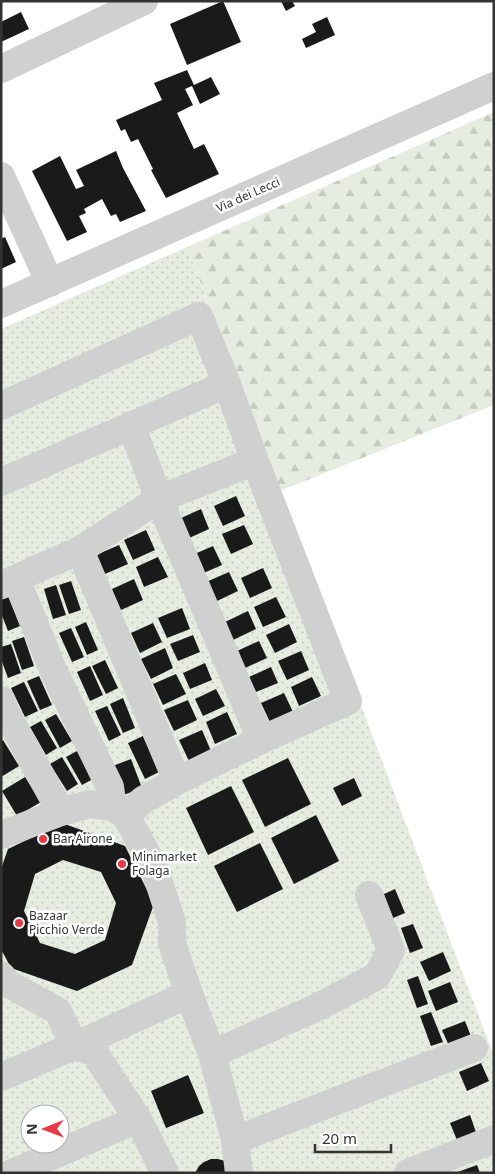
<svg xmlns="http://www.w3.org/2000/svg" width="495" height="1174" font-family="'Noto Sans',sans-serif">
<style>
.forest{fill:url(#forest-firs)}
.park{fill:url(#park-dots);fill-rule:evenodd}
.building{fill:#1a1a1a;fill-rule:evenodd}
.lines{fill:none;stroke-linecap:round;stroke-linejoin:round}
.minor{stroke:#d0d0d0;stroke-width:28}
.poi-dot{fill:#e63946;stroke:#fff;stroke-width:2}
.labels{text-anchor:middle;stroke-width:5;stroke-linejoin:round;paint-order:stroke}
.street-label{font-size:12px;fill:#333;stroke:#fff}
.poi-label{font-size:12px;fill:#333;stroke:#fff;text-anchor:start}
</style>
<defs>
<pattern id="forest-firs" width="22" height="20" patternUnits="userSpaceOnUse" patternTransform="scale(1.25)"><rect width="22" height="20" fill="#e6ecdf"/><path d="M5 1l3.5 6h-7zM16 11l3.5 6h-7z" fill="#c6cbc0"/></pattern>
<pattern id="park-dots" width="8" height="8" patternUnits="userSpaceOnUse" patternTransform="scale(1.25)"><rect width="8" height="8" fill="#e6ecdf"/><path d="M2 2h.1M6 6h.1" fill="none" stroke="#c6cbc0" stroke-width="1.8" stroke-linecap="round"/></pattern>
</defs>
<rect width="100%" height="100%" fill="#fff"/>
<path class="forest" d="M 494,112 L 494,405 L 280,491 L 187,247 Z"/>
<path class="park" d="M 187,247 L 494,1056 L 494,1173 L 1,1173 L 1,329 ZM 30,1114 L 60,1114 L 60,1144 L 30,1144 Z"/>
<path class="building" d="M 223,1 L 241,42 L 187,65 L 170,24 Z
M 281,1 L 292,1 L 295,6 L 286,11 Z
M 21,12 L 29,29 L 1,42 L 1,22 Z
M 327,17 L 335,35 L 306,48 L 302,39 L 316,32 L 312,24 Z
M 187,70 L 194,85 L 211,77 L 220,94 L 200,104 L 192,86 L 185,89 L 193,105 L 177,113 L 194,149 L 204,144 L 219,174 L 166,198 L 151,170 L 153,169 L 138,139 L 131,142 L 125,129 L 121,131 L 116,120 L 162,100 L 154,83 Z
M 116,151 L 123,168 L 146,211 L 120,222 L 116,214 L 111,216 L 102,199 L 84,209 L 86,213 L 79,216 L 87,232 L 67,241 L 32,171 L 60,156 L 76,189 L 84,186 L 76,170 Z
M 5,237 L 16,262 L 1,269 L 1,239 Z
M 236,496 L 245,516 L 223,526 L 214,506 Z
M 201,509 L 209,529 L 187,539 L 179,519 Z
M 244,525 L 253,544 L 231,554 L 222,534 Z
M 146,530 L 155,550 L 133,560 L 124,540 Z
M 119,545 L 128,564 L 105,574 L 96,555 Z
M 213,546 L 222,565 L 199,575 L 190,556 Z
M 158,557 L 168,577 L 144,587 L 136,567 Z
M 263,568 L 272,588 L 250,598 L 241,578 Z
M 229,572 L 238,591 L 215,602 L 206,582 Z
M 134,579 L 143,600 L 121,610 L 112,589 Z
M 71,581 L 81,610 L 69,614 L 59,585 Z
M 56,585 L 66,615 L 53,619 L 44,589 Z
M 9,597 L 20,626 L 8,631 L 1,613 L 1,600 Z
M 276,597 L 286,617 L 263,627 L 254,607 Z
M 182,608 L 190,629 L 167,638 L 158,618 Z
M 248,611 L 256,629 L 233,640 L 225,622 Z
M 86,622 L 98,650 L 87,655 L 75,627 Z
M 153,623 L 162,642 L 140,653 L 131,633 Z
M 289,624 L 297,642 L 275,653 L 266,635 Z
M 71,628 L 84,657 L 72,662 L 59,633 Z
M 193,635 L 200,652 L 178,661 L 170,644 Z
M 24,637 L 34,666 L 22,670 L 12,641 Z
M 259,641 L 267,658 L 245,668 L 237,651 Z
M 11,644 L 21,673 L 8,678 L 1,659 L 1,647 Z
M 165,648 L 173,668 L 151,679 L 141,659 Z
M 301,651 L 309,670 L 287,680 L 278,661 Z
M 105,660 L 118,688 L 106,694 L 92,666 Z
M 205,663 L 212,680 L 190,689 L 183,673 Z
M 90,666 L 103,695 L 90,701 L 77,672 Z
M 271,667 L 278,683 L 256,692 L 249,677 Z
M 176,674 L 186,694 L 163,705 L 153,684 Z
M 39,676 L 52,705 L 40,710 L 27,681 Z
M 312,677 L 321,696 L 299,706 L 291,687 Z
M 24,682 L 38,711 L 25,717 L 11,688 Z
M 216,689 L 225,706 L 203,716 L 195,699 Z
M 284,693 L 293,712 L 270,722 L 261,703 Z
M 123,698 L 135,728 L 123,733 L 110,704 Z
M 188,700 L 197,720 L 174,731 L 164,710 Z
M 107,706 L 121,735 L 109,741 L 95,711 Z
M 227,712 L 237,734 L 215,744 L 206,722 Z
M 56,714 L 72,741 L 60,748 L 45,720 Z
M 41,721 L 57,748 L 46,755 L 30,727 Z
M 202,730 L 211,751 L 189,761 L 179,740 Z
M 143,736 L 159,772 L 145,779 L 128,743 Z
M 3,740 L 19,766 L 1,777 L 1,741 Z
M 77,751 L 93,779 L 82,785 L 66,757 Z
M 62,757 L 78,784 L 67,791 L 50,764 Z
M 288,758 L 311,804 L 265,827 L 242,780 Z
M 131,759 L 142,788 L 121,796 L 110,767 Z
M 25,777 L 41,802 L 17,816 L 2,791 Z
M 354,778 L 362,796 L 342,806 L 333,788 Z
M 231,786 L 254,832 L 208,855 L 186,808 Z
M 316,815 L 339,861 L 294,884 L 271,838 Z
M 62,823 L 125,846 L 154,904 L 132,965 L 77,991 L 11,968 L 1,949 L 1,869 L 8,849 ZM 63,860 L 101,872 L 116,903 L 105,940 L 75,954 L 40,943 L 24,911 L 35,874 Z
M 260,843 L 283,889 L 237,912 L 214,866 Z
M 395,889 L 405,913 L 393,918 L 384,894 Z
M 413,924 L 423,948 L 410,953 L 401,928 Z
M 443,952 L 451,971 L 429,981 L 420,962 Z
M 418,976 L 428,1004 L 417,1008 L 407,980 Z
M 450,982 L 458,1002 L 436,1011 L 428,991 Z
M 431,1012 L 443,1042 L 431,1046 L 420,1016 Z
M 465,1021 L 472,1039 L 450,1048 L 442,1030 Z
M 481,1063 L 489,1081 L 467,1091 L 459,1072 Z
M 188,1075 L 204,1113 L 166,1128 L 151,1091 Z
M 470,1115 L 478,1138 L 459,1145 L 450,1123 Z
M 211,1159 L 218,1159 L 225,1161 L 234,1173 L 195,1173 L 199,1166 L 204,1162 Z
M 477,1165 L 480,1173 L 455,1173 Z"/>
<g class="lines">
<path class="minor" d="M 1,69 L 144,1
M 1,176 L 50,283
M 1,304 L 494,86
M 1,406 L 199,316 L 227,384 L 255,461 L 348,701 L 261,740 L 177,781 L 143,800 L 126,816
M 131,425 L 159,499 L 261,740
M 1,482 L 227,384
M 80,550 L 177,781
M 16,579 L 54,672 L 110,787 L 113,807
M 1,585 L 80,550 L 159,499 L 255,461
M 1,700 L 5,711 L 61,812
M 1,835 L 61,812 L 89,804 L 113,807 L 126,816 L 154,867 L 172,922 L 172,943 L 189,994 L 212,1054 L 235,1140 L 239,1173
M 1,975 L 7,983 L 58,1011 L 74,1046 L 94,1052 L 138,1119 L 165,1173
M 212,1054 L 318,1007 L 377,976 L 391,950 L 369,895
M 1,1077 L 74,1046 L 189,994
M 235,1140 L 474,1048
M 12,1173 L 138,1119
M 408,1173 L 494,1139"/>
</g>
<g class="poi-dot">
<circle cx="43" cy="839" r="5"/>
<circle cx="122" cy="864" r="5"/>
<circle cx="19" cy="923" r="5"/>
</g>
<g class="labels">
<g class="street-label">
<text transform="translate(248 195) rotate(-24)" y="4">Via dei Lecci</text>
</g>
<g class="poi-label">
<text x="53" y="843">Bar Airone</text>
<text x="132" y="861">Minimarket<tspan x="132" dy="14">Folaga</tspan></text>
<text x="29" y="920">Bazaar<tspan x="29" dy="14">Picchio Verde</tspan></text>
</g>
</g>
<rect width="495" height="1174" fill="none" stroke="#333333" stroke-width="5"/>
<g transform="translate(45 1129) rotate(269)"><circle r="24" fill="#ffffff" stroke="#adadad"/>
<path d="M0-4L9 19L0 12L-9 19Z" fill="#e63946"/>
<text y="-8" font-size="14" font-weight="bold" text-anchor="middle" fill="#333333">N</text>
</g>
<path d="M315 1144v8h76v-8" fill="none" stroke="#333333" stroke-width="2.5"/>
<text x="322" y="1144" font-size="15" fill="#333333" stroke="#ffffff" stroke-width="4" paint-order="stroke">20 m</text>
</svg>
